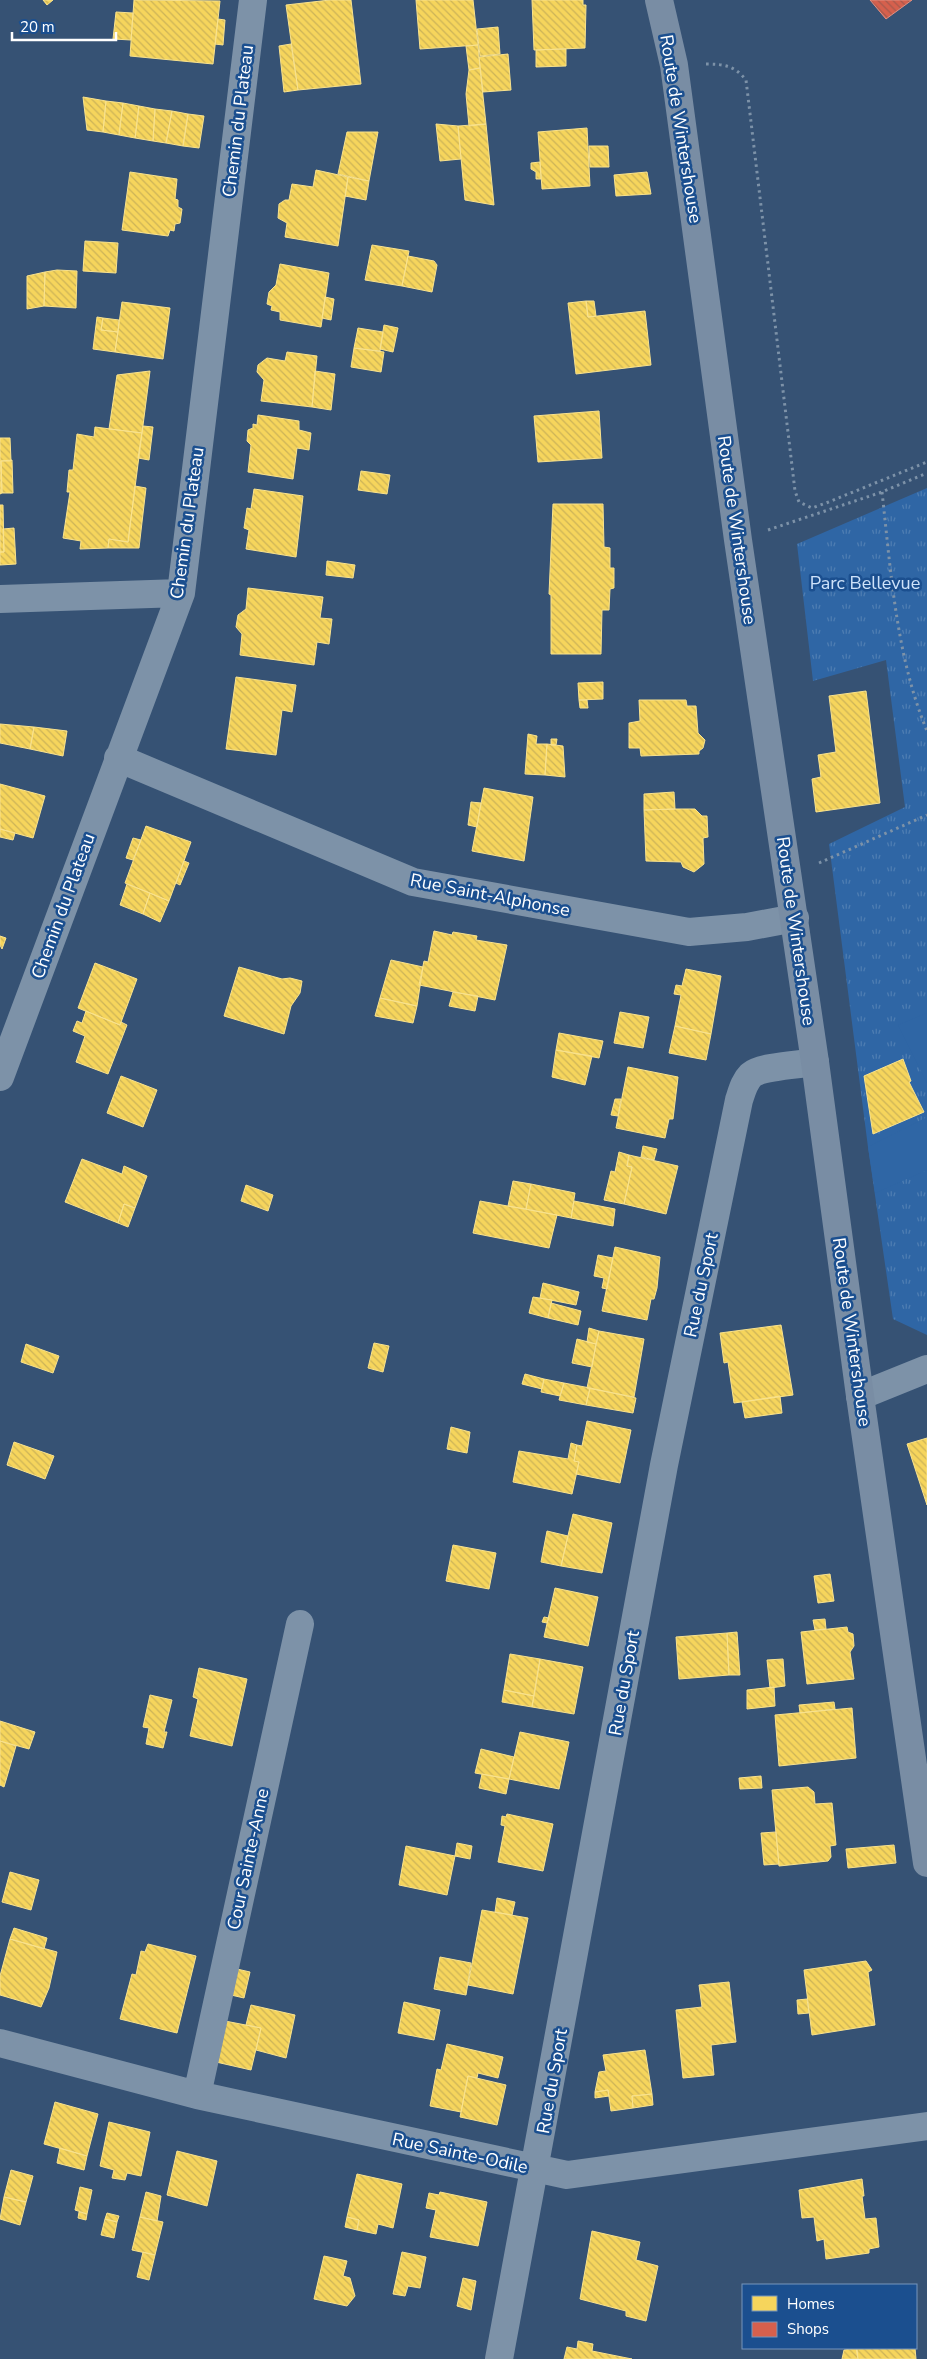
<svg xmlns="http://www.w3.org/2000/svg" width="927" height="2359" font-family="'Nunito Sans',sans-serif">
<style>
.park{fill:url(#park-tufts)}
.garden{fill:#2f66a5}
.homes{fill:url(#homes-back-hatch);stroke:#f9e28d}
.shops{fill:url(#shops-back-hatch);stroke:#e29082}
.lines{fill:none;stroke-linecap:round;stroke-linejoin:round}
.path{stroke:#7d92a8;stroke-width:3;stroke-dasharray:2.5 4;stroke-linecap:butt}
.street{stroke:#7d92a8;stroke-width:28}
.secondary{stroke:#798da4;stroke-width:28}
.labels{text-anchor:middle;stroke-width:5;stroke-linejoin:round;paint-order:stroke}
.street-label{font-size:18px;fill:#fff;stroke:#1b4f8f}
.park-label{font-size:18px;fill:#cfe3fa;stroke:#1b4f8f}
</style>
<defs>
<pattern id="park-tufts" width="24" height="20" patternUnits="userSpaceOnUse" patternTransform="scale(1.25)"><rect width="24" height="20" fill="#2f66a5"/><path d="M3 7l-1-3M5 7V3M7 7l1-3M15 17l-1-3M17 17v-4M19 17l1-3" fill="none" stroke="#4e7db2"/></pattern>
<pattern id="homes-back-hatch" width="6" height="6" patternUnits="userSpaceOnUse" patternTransform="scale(1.25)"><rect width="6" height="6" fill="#f6d55c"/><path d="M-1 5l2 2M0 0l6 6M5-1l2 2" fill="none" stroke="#ccb358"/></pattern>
<pattern id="shops-back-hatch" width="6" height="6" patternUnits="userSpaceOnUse" patternTransform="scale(1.25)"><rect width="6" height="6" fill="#d6604d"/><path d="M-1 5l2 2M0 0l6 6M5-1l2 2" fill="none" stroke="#a6594d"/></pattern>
</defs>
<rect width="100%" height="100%" fill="#365274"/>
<path class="park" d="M 927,488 L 927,1335 L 893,1319 L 868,1147 L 829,844 L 905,807 L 886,660 L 813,681 L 797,544 Z"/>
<path class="garden" d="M 927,1013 L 927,1083 L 898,1025 Z
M 927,1117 L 927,1170 L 875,1193 L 868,1147 Z"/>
<path class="homes" d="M 43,0 L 53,0 L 47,5 Z
M 134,0 L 220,1 L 213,64 L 130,56 Z
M 330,0 L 351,0 L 361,84 L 298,90 L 286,5 Z
M 416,0 L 473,0 L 478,45 L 420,49 Z
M 532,0 L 583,0 L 583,5 L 586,5 L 585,48 L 534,50 Z
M 116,12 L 133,13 L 131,40 L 113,39 Z
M 218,19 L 225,20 L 223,45 L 215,44 Z
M 498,27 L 500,54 L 480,56 L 477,29 Z
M 291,44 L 298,90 L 284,92 L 279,46 Z
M 478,45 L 480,68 L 469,70 L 466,46 Z
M 566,49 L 566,66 L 536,67 L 536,50 Z
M 508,54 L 511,90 L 483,92 L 479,57 Z
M 480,68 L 486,124 L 469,126 L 466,94 L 469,70 Z
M 83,97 L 106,101 L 103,132 L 87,130 Z
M 106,101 L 123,103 L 119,135 L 103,132 Z
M 123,103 L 139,106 L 135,138 L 119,135 Z
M 139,106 L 155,109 L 153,141 L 135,138 Z
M 155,109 L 172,111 L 166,143 L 153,141 Z
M 172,111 L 188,114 L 183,146 L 166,143 Z
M 188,114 L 204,116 L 199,148 L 183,146 Z
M 436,124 L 458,126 L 461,159 L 440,161 Z
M 486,124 L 494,205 L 465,200 L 458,126 Z
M 587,128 L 590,186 L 542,189 L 538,132 Z
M 347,132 L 378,132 L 369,181 L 338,174 Z
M 589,146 L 608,146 L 609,167 L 590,167 Z
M 540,162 L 541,179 L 536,179 L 536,172 L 531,169 L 531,163 Z
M 316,170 L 348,177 L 338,246 L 285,237 L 287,223 L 278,218 L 279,204 L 285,200 L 289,200 L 292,184 L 313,187 Z
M 130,172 L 177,179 L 175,199 L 178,200 L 178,207 L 182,209 L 180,223 L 175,224 L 174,231 L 170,230 L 168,236 L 122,230 Z
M 647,172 L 651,194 L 616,196 L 614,175 Z
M 348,177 L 369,181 L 366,200 L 345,196 Z
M 85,241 L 118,243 L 116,273 L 83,271 Z
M 372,245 L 409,251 L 402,286 L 365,280 Z
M 408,256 L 434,261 L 437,265 L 432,292 L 402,286 Z
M 280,264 L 329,273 L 321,327 L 280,320 L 280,312 L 271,310 L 272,306 L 267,304 L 269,292 L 276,285 Z
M 57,270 L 77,271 L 76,308 L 44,306 L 45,272 Z
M 45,272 L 44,306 L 27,309 L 27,276 Z
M 325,297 L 334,299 L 331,320 L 322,318 Z
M 586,301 L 588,317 L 645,311 L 651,365 L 576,374 L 568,303 Z
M 586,301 L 594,301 L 596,316 L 588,317 Z
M 122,302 L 170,308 L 163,359 L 115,352 Z
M 97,317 L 103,318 L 101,330 L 118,332 L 115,352 L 93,349 Z
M 103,318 L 119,320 L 118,332 L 101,330 Z
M 384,325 L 398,328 L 393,352 L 380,349 Z
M 358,328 L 383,332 L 380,351 L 354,348 Z
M 354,348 L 384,352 L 381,372 L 351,367 Z
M 287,352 L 317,356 L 312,407 L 261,401 L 264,380 L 257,372 L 258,365 L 267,358 L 285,361 Z
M 150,371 L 142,433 L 109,429 L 117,375 Z
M 315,371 L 335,374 L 331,410 L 312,407 Z
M 599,411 L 602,458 L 538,462 L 534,416 Z
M 258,415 L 299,421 L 299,430 L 311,433 L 309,450 L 297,448 L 293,479 L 248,472 L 251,445 L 247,441 L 248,430 L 253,428 L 253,424 L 257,425 Z
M 143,426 L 153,427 L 149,460 L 138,458 Z
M 95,427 L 142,433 L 128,542 L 109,539 L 108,548 L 80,549 L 81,541 L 63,538 L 70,492 L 67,492 L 69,470 L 73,470 L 77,434 L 94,437 Z
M 0,438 L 10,438 L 11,461 L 1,461 L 2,493 L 0,494 Z
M 12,460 L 13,493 L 2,493 L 1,461 Z
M 361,471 L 390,475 L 387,494 L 358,490 Z
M 135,486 L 146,488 L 139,548 L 108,548 L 109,539 L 128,542 Z
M 254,489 L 303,496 L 296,557 L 246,549 L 249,530 L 244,528 L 247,508 L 251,509 Z
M 553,504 L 603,504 L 604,547 L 610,548 L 610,568 L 614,568 L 614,588 L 610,589 L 609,610 L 602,610 L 601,654 L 551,654 L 551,595 L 549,594 Z
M 0,505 L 3,505 L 4,552 L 0,552 Z
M 14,528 L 16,564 L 0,565 L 0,552 L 4,552 L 3,529 Z
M 327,561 L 355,565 L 353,578 L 326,575 Z
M 248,588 L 323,597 L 320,618 L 332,619 L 329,644 L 317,642 L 314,665 L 240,655 L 242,634 L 236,627 L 238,615 L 246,609 Z
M 236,677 L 296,685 L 292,712 L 282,710 L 276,755 L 226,749 Z
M 603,682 L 603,699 L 579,700 L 578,683 Z
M 866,691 L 880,803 L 816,812 L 812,779 L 821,777 L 818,755 L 836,752 L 829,696 Z
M 579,700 L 587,700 L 588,708 L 580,708 Z
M 639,700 L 686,700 L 687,706 L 696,706 L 698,733 L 705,740 L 703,748 L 699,751 L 699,754 L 641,756 L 640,748 L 629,748 L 629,723 L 640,721 Z
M 0,724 L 34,727 L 30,749 L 0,743 Z
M 34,727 L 67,731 L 63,756 L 30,749 Z
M 528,734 L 537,736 L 536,744 L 547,744 L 545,775 L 525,774 Z
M 551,739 L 557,739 L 556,745 L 551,745 Z
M 547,744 L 563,746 L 565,777 L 545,775 Z
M 0,784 L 45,796 L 33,838 L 0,829 Z
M 484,788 L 533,797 L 524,861 L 472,851 Z
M 674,792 L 675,809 L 644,810 L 644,794 Z
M 471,802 L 481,803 L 477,827 L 468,825 Z
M 675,809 L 695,809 L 702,816 L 707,816 L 708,837 L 703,838 L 704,864 L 694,872 L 683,867 L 681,862 L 646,861 L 644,810 Z
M 146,826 L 191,842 L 169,901 L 125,883 Z
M 0,829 L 15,833 L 13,840 L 0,837 Z
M 133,838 L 141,840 L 133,860 L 126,858 Z
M 184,861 L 189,863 L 180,885 L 176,883 Z
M 127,884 L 150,893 L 143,914 L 120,905 Z
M 150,893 L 169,901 L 160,922 L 143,914 Z
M 434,931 L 452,935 L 453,932 L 477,936 L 476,940 L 507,945 L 495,1000 L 419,985 L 424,961 L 428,962 Z
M 0,936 L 6,938 L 2,949 L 0,945 Z
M 391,960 L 423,967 L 417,1006 L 380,998 Z
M 95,963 L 137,979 L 120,1025 L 78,1008 Z
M 239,967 L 282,979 L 290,978 L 302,981 L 300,993 L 291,1006 L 284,1034 L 224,1016 Z
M 686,969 L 721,976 L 711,1034 L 675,1026 L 681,995 L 674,994 L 676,985 L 682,986 Z
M 453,992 L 478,996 L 475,1011 L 449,1006 Z
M 380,998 L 417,1006 L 413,1023 L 375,1016 Z
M 86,1011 L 120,1025 L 121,1022 L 127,1025 L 108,1074 L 76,1062 L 85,1036 L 73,1031 L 77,1021 L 82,1023 Z
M 620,1012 L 649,1017 L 643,1048 L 614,1043 Z
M 675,1026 L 711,1034 L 706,1060 L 669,1053 Z
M 559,1033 L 603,1041 L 599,1058 L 556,1050 Z
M 556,1050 L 592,1056 L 585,1085 L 552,1077 Z
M 903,1059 L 911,1081 L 909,1082 L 924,1112 L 873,1134 L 864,1076 Z
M 628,1067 L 678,1077 L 673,1119 L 669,1119 L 665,1138 L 616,1128 Z
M 121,1076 L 157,1090 L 143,1127 L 107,1113 Z
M 615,1099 L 621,1099 L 618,1116 L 611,1115 Z
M 643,1146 L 657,1149 L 654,1160 L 641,1157 Z
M 619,1152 L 629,1155 L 627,1166 L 632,1167 L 624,1204 L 604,1200 L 611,1171 L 615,1172 Z
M 629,1155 L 678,1166 L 666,1214 L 624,1204 L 632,1167 L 627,1166 Z
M 82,1159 L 122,1174 L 124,1166 L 147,1176 L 135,1208 L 124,1204 L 118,1223 L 65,1202 Z
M 513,1181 L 531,1184 L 526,1209 L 508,1206 Z
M 531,1184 L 575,1193 L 571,1218 L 526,1209 Z
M 246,1185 L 273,1195 L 268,1211 L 241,1201 Z
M 480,1201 L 557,1215 L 549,1248 L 473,1233 Z
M 574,1201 L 615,1209 L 613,1226 L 571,1218 Z
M 124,1204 L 135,1208 L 128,1227 L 118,1223 Z
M 615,1247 L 660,1257 L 657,1288 L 654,1299 L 651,1299 L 647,1320 L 602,1311 Z
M 598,1255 L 613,1258 L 607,1289 L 602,1288 L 604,1278 L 594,1276 Z
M 543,1283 L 579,1292 L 576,1305 L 540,1298 Z
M 533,1297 L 552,1300 L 548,1318 L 529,1313 Z
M 551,1303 L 581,1311 L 578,1325 L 548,1318 Z
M 781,1325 L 793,1395 L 734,1403 L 728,1362 L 724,1363 L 720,1333 Z
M 589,1328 L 599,1331 L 596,1344 L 587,1342 Z
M 599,1331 L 644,1339 L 634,1397 L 587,1388 Z
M 577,1339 L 596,1344 L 592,1367 L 572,1363 Z
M 374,1343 L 389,1346 L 383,1372 L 368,1368 Z
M 26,1344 L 59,1356 L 53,1373 L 21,1362 Z
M 525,1374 L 544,1379 L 542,1389 L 522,1384 Z
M 544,1379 L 564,1383 L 560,1396 L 541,1392 Z
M 564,1383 L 590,1388 L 586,1405 L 559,1400 Z
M 590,1388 L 636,1398 L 633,1413 L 586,1405 Z
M 780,1396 L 782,1413 L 745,1418 L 742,1402 Z
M 587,1421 L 631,1430 L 620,1483 L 576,1474 L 579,1462 L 574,1461 L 577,1445 L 582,1446 Z
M 451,1427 L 470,1432 L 467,1453 L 447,1449 Z
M 927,1438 L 927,1505 L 907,1444 Z
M 14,1442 L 54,1456 L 45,1479 L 7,1465 Z
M 571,1443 L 577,1445 L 574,1461 L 579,1462 L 572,1494 L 513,1482 L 519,1451 L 568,1459 Z
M 573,1514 L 612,1523 L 602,1573 L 561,1566 Z
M 547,1531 L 568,1536 L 561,1566 L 541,1562 Z
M 453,1545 L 496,1553 L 489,1589 L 446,1581 Z
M 830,1574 L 834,1601 L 818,1603 L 814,1576 Z
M 555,1588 L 598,1597 L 588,1646 L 544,1637 Z
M 544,1617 L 549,1618 L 547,1623 L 542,1622 Z
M 825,1619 L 826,1629 L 815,1630 L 813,1620 Z
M 847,1627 L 848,1632 L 853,1634 L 854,1646 L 850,1652 L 854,1679 L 807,1684 L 801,1632 Z
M 737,1632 L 740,1675 L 729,1675 L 727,1633 Z
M 727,1633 L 729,1675 L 679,1679 L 676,1637 Z
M 510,1654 L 540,1659 L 534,1696 L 504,1690 Z
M 540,1659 L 583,1667 L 574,1714 L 532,1707 Z
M 783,1659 L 785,1686 L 770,1688 L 767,1660 Z
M 199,1668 L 247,1679 L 232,1746 L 190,1736 L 198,1699 L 193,1697 Z
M 774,1687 L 775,1706 L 747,1709 L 747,1690 Z
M 504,1690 L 534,1696 L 532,1707 L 502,1702 Z
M 150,1695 L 172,1700 L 164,1732 L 167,1732 L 163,1748 L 146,1744 L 149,1728 L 143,1727 Z
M 834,1702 L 835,1709 L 800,1713 L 799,1705 Z
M 852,1708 L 856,1758 L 779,1766 L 775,1715 Z
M 0,1721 L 35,1732 L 29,1749 L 0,1741 Z
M 520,1732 L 569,1742 L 559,1789 L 509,1779 Z
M 0,1741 L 16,1746 L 4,1787 L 0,1785 Z
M 481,1749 L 514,1757 L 509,1779 L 475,1773 Z
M 482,1774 L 509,1779 L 506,1794 L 479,1788 Z
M 761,1776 L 762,1788 L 740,1789 L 739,1778 Z
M 808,1787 L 814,1792 L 815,1804 L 832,1803 L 836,1845 L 830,1846 L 831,1857 L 828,1861 L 779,1866 L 772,1790 Z
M 507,1814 L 553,1824 L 543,1871 L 498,1862 L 505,1826 L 501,1825 L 502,1816 L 506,1817 Z
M 776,1832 L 779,1864 L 764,1865 L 761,1833 Z
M 457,1843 L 472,1846 L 470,1859 L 455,1856 Z
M 894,1845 L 896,1863 L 848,1868 L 846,1849 Z
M 406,1846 L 455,1856 L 447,1895 L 399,1885 Z
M 10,1872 L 39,1880 L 31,1910 L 2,1902 Z
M 497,1898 L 515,1902 L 512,1915 L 495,1912 Z
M 482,1910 L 528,1918 L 513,1994 L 468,1985 Z
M 14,1928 L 47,1938 L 44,1949 L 10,1939 Z
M 10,1939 L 57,1952 L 49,1988 L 41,2007 L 0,1995 L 0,1976 Z
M 148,1944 L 196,1956 L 177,2033 L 120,2019 L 132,1974 L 136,1975 L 141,1951 L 145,1952 Z
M 440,1957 L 471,1963 L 466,1995 L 434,1989 Z
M 866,1961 L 872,1970 L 868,1972 L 875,2025 L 812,2035 L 804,1970 Z
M 237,1969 L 250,1972 L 244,1998 L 231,1995 Z
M 729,1982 L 736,2042 L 711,2045 L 714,2075 L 683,2078 L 676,2010 L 702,2007 L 699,1985 Z
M 807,1999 L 809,2013 L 798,2014 L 797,2000 Z
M 404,2002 L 440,2010 L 434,2040 L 398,2033 Z
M 251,2005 L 295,2015 L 286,2058 L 256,2050 L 261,2028 L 246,2025 Z
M 225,2021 L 261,2028 L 251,2070 L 216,2062 Z
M 447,2044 L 503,2057 L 498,2078 L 478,2073 L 477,2078 L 468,2076 L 461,2112 L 430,2106 L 437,2069 L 441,2070 Z
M 645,2050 L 652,2094 L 632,2096 L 633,2108 L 611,2111 L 608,2090 L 595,2092 L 599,2072 L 606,2071 L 603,2055 Z
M 468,2076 L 506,2085 L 497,2125 L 460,2117 Z
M 608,2090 L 609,2096 L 595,2098 L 595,2092 Z
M 652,2094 L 653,2105 L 633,2108 L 632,2096 Z
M 55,2102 L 98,2114 L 87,2156 L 44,2144 Z
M 109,2122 L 150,2132 L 141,2176 L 127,2173 L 125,2180 L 112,2178 L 114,2170 L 100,2166 Z
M 60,2148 L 87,2156 L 84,2170 L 57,2163 Z
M 177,2151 L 217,2161 L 207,2206 L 167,2195 Z
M 11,2170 L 33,2176 L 26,2202 L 4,2197 Z
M 357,2174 L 402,2184 L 393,2228 L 378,2224 L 376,2234 L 357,2230 L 359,2220 L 347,2217 Z
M 862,2179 L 864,2196 L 862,2196 L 865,2219 L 876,2218 L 879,2247 L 869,2249 L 869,2253 L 826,2259 L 824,2239 L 817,2241 L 814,2217 L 802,2218 L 799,2190 Z
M 80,2187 L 92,2190 L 87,2214 L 75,2210 Z
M 146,2192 L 161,2196 L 157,2221 L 140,2217 Z
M 440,2192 L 487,2202 L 478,2246 L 430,2237 L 436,2210 L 426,2208 L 429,2193 L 439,2195 Z
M 4,2197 L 26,2202 L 20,2225 L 0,2219 Z
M 79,2212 L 87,2214 L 86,2220 L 78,2218 Z
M 107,2213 L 119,2216 L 117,2222 L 105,2219 Z
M 140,2217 L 163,2222 L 155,2255 L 132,2250 Z
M 347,2217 L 359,2220 L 357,2230 L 345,2227 Z
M 105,2219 L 117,2222 L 114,2238 L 101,2235 Z
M 592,2231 L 640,2242 L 636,2260 L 658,2266 L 646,2321 L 626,2316 L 626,2311 L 580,2299 Z
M 143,2252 L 155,2255 L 149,2280 L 137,2277 Z
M 402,2252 L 426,2257 L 420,2288 L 408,2286 L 405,2296 L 393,2294 Z
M 324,2256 L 347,2261 L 343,2276 L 350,2278 L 355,2296 L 347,2306 L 314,2299 Z
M 463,2278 L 476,2281 L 471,2310 L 457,2306 Z
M 578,2341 L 593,2344 L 592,2351 L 632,2359 L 564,2359 L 567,2347 L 577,2349 Z
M 856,2348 L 915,2348 L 916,2359 L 858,2359 Z
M 857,2348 L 858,2359 L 842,2359 L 844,2350 Z"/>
<path class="shops" d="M 870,0 L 912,0 L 886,19 Z"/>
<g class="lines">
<path class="path" d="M 706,64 C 724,64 735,66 746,80 L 795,491 L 799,502 L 812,508 L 826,503 L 927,462
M 882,492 C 891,572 896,656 927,731
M 768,530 L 882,492 L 927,473
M 819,863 L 927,815"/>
<path class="street" d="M 0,599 L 181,593
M 118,758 L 413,882 L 689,932 L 747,927 L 795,918
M 0,1077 L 181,593 L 253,0
M 860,1396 L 927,1369
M 0,2043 L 197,2095 L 567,2175 L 927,2126
M 197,2095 L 300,1624
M 499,2359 L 664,1465 L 739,1100 C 742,1091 744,1082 751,1075 C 762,1066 800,1065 815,1062"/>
<path class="secondary" d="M 659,0 L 674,65 L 738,540 L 815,1062 L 860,1396 L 927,1863"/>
</g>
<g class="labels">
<g class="street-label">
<text transform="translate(238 121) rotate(-83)" y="6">Chemin du Plateau</text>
<text transform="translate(681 129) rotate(81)" y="6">Route de Wintershouse</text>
<text transform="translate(187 523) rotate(-82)" y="6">Chemin du Plateau</text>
<text transform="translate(737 530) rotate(82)" y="6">Route de Wintershouse</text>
<text transform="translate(490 895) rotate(11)" y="6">Rue Saint-Alphonse</text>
<text transform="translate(63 906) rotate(-70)" y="6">Chemin du Plateau</text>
<text transform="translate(796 931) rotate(82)" y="6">Route de Wintershouse</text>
<text transform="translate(701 1285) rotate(-78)" y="6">Rue du Sport</text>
<text transform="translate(852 1332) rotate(82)" y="6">Route de Wintershouse</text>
<text transform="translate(624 1683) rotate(-80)" y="6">Rue du Sport</text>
<text transform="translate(248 1859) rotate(-78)" y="6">Cour Sainte-Anne</text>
<text transform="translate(552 2081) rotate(-80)" y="6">Rue du Sport</text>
<text transform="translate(460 2153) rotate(12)" y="6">Rue Sainte-Odile</text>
</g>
<g class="park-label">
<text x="865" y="589">Parc Bellevue</text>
</g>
</g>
<rect x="742" y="2284" width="175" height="65" fill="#1b4f8f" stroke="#7695bc"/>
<rect x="752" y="2296" width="25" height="15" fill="#f6d55c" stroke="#7695bc"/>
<text x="787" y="2309" font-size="15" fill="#ffffff">Homes</text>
<rect x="752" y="2322" width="25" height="15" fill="#d6604d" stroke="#7695bc"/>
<text x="787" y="2334" font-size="15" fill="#ffffff">Shops</text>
<path d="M12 32v8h104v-8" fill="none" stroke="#ffffff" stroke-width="2.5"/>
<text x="20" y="32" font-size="15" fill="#ffffff" stroke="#1b4f8f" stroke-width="4" paint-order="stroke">20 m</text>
</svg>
